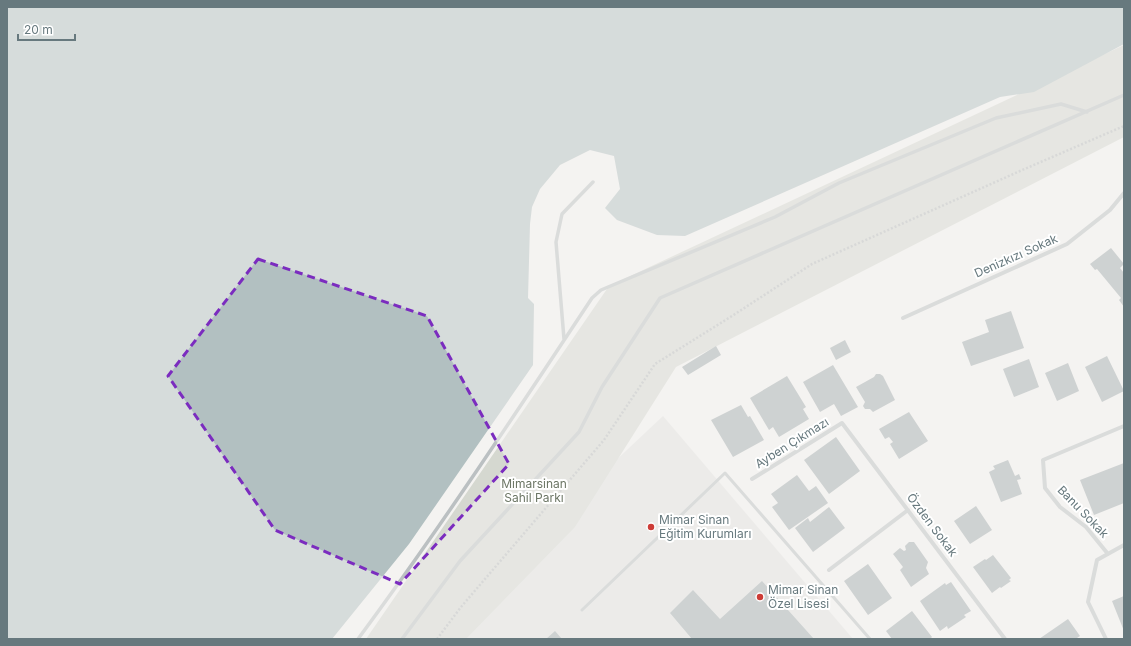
<svg xmlns="http://www.w3.org/2000/svg" width="1131" height="646" font-family="Inter,sans-serif">
<style>
.built{fill:#e2e3e1}
.green{fill:#d5d8d0}
.water{fill:#b2c0c1}
.building{fill:#a1abad}
.lines{fill:none;stroke-linecap:round;stroke-linejoin:round}
.path{stroke:#b5b9ba;stroke-width:2.5;stroke-dasharray:2 2;stroke-linecap:butt}
.service{stroke:#bbc0c2;stroke-width:3}
.pedestrian{stroke:#bbc0c2;stroke-width:3.5}
.minor{stroke:#bbc0c2;stroke-width:4}
.marked{fill:none;stroke:#7b2cbf;stroke-width:3;stroke-dasharray:8 5;stroke-linejoin:round}
.poi-dot{fill:#cd3c37;stroke:#fff;stroke-width:1.5}
.labels{text-anchor:middle;stroke-width:4;stroke-linejoin:round;paint-order:stroke}
.street-label{font-size:12px;fill:#67797e;stroke:#fff}
.park-label{font-size:12px;fill:#6c7665;stroke:#fff}
.poi-label{font-size:12px;fill:#67797e;stroke:#fff;text-anchor:start}
</style>
<rect width="100%" height="100%" fill="#f4f3f1"/>
<path class="built" d="M 663,416 L 853,639 L 426,639 Z"/>
<path class="green" d="M 1124,45 L 1124,137 L 676,367 L 575,527 L 466,639 L 366,639 L 609,286 Z"/>
<path class="water" d="M 7,7 L 1124,7 L 1124,44 L 1034,92 L 1000,97 L 685,236 L 657,235 L 617,220 L 605,208 L 620,189 L 614,156 L 590,150 L 560,165 L 540,189 L 532,207 L 530,224 L 528,298 L 534,304 L 533,365 L 409,544 L 332,639 L 7,639 Z"/>
<path class="building" d="M 1111,248 L 1124,264 L 1120,268 L 1124,273 L 1124,307 L 1119,300 L 1121,298 L 1097,269 L 1095,270 L 1090,264 Z
M 1011,311 L 1024,348 L 971,366 L 962,342 L 989,332 L 985,320 Z
M 845,340 L 851,352 L 836,360 L 830,348 Z
M 716,346 L 721,355 L 688,375 L 682,367 Z
M 1107,356 L 1124,391 L 1102,402 L 1085,367 Z
M 1029,359 L 1039,387 L 1014,397 L 1003,369 Z
M 1068,363 L 1079,391 L 1057,401 L 1045,373 Z
M 833,365 L 858,407 L 841,416 L 834,404 L 820,412 L 803,382 Z
M 876,374 L 880,374 L 883,376 L 895,400 L 873,412 L 870,409 L 865,409 L 863,406 L 865,402 L 856,387 L 874,377 Z
M 787,376 L 806,407 L 803,409 L 809,419 L 779,437 L 773,427 L 769,430 L 750,398 Z
M 741,405 L 748,417 L 750,416 L 764,440 L 733,457 L 711,420 Z
M 909,412 L 928,441 L 899,459 L 890,444 L 893,442 L 889,437 L 885,439 L 879,429 Z
M 836,437 L 860,471 L 829,494 L 804,460 Z
M 1008,460 L 1015,476 L 1019,474 L 1021,479 L 1017,480 L 1022,494 L 1001,502 L 989,472 L 995,469 L 993,466 Z
M 1124,463 L 1124,503 L 1094,515 L 1080,480 Z
M 797,475 L 809,491 L 816,486 L 828,503 L 789,530 L 772,507 L 778,503 L 771,494 Z
M 976,506 L 992,530 L 970,544 L 954,521 Z
M 829,507 L 845,528 L 813,552 L 795,528 L 808,518 L 810,522 Z
M 909,542 L 914,542 L 928,562 L 926,568 L 929,574 L 911,587 L 900,570 L 903,567 L 893,554 L 900,548 L 904,551 L 906,550 L 905,546 Z
M 993,555 L 1011,578 L 1009,580 L 1011,581 L 1001,588 L 1000,587 L 992,593 L 973,567 L 985,559 L 986,560 Z
M 868,564 L 892,598 L 868,615 L 844,581 Z
M 762,581 L 814,639 L 692,639 L 670,613 L 693,590 L 720,619 Z
M 951,582 L 971,611 L 964,615 L 966,617 L 948,629 L 947,626 L 940,631 L 920,601 L 945,583 L 946,585 Z
M 1124,596 L 1124,631 L 1112,601 Z
M 912,611 L 932,637 L 930,639 L 892,639 L 886,631 Z
M 1068,619 L 1080,636 L 1077,638 L 1078,639 L 1039,639 Z
M 555,631 L 562,639 L 546,639 Z"/>
<g class="lines">
<path class="path" d="M 437,639 L 461,607 L 604,440 L 655,364 L 732,316 L 812,264 L 1020,171 L 1124,126"/>
<path class="service" d="M 582,610 L 725,473 L 870,639"/>
<path class="pedestrian" d="M 564,339 L 556,242 L 562,214 L 593,182
M 358,639 C 440,528 516,413 592,298 L 601,290 L 775,217 L 839,183 L 996,118 L 1061,104 L 1087,112
M 402,639 L 460,561 L 579,432 L 602,387 L 660,298 L 1124,95"/>
<path class="minor" d="M 903,318 L 1067,244 L 1110,210 L 1124,193
M 752,479 L 842,423 L 1005,639
M 1108,554 L 1086,527 L 1060,507 L 1045,488 L 1043,460 L 1124,426
M 829,570 L 908,510
M 1106,639 L 1088,602 L 1097,560 L 1124,545"/>
</g>
<path d="M0 0H1131V646H0ZM 258,259 L 427,316 L 509,464 L 400,584 L 275,530 L 168,376 Z" fill="#f4f3f1" fill-opacity=".55" fill-rule="evenodd"/>
<path class="marked" d="M 258,259 L 427,316 L 509,464 L 400,584 L 275,530 L 168,376 Z"/>
<g class="poi-dot">
<circle cx="651" cy="527" r="4"/>
<circle cx="760" cy="597" r="4"/>
</g>
<g class="labels">
<g class="street-label">
<text transform="translate(1016 256) rotate(-24)" y="4">Denizkızı Sokak</text>
<text transform="translate(792 443) rotate(-32)" y="4">Ayben Çıkmazı</text>
<text transform="translate(1083 512) rotate(46)" y="4">Banu Sokak</text>
<text transform="translate(932 525) rotate(53)" y="4">Özden Sokak</text>
</g>
<g class="park-label">
<text x="534" y="488">Mimarsinan<tspan x="534" dy="14">Sahil Parkı</tspan></text>
</g>
<g class="poi-label">
<text x="659" y="524">Mimar Sinan<tspan x="659" dy="14">Eğitim Kurumları</tspan></text>
<text x="768" y="594">Mimar Sinan<tspan x="768" dy="14">Özel Lisesi</tspan></text>
</g>
</g>
<rect width="1131" height="646" fill="none" stroke="#67797e" stroke-width="16"/>
<path d="M18 34v6h57v-6" fill="none" stroke="#67797e" stroke-width="2"/>
<text x="24" y="34" font-size="12" fill="#67797e" stroke="#ffffff" stroke-width="3" paint-order="stroke">20 m</text>
</svg>
